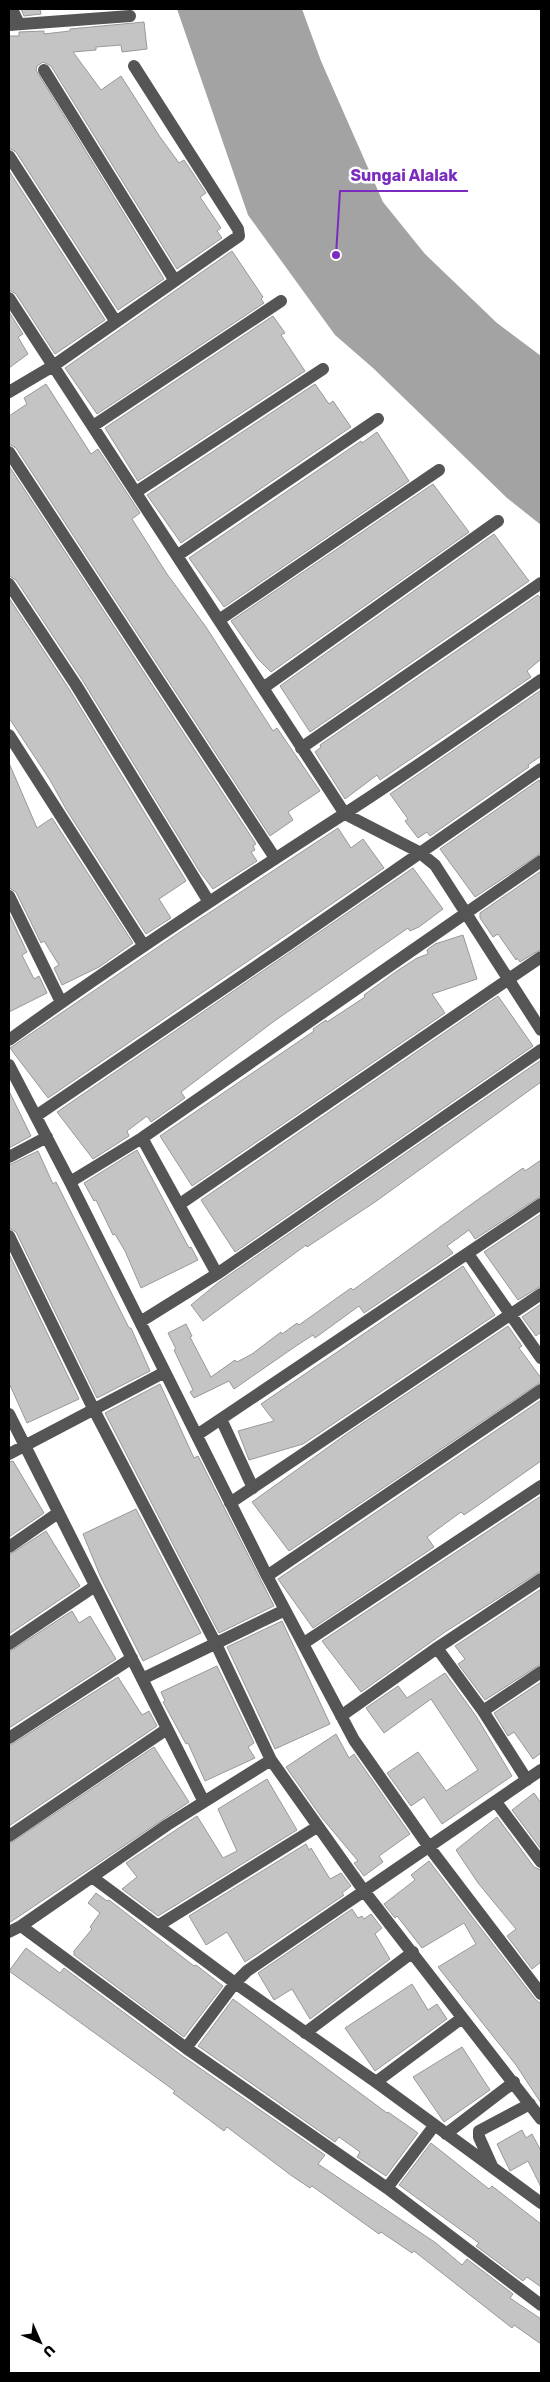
<svg xmlns="http://www.w3.org/2000/svg" width="550" height="2382" font-family="Rubik,sans-serif">
<style>
.water{fill:#a3a3a3}
.building{fill:#c4c4c4;stroke:#999}
.lines{fill:none;stroke-linecap:round;stroke-linejoin:round}
.minor{stroke:#555;stroke-width:12}
.leader{fill:none;stroke:#7b2cbf;stroke-width:2}
.callout-dot{fill:#7b2cbf;stroke:#fff;stroke-width:2}
.callout-label{font-size:16px;text-anchor:middle;font-weight:bold;fill:#7b2cbf;stroke:#fff;stroke-width:5;stroke-linejoin:round;paint-order:stroke}
</style>
<rect width="100%" height="100%" fill="#fff"/>
<path class="water" d="M 177,9 L 302,9 L 321,61 L 383,202 L 425,254 L 497,323 L 541,356 L 541,525 L 507,498 L 373,368 L 335,335 L 248,215 Z"/>
<path class="building" d="M 21,9 L 40,9 L 41,14 L 24,16 Z
M 144,22 L 147,49 L 122,52 L 121,45 L 96,47 L 96,50 L 73,52 L 101,90 L 121,76 L 160,137 L 179,163 L 184,160 L 206,193 L 200,197 L 221,228 L 217,231 L 222,238 L 177,269 L 51,66 L 43,62 L 37,66 L 36,70 L 164,279 L 118,310 L 16,152 L 9,148 L 9,36 L 19,36 L 19,32 L 44,31 L 44,34 L 70,31 L 70,29 Z
M 9,171 L 105,320 L 55,354 L 16,294 L 9,290 Z
M 232,251 L 263,297 L 261,299 L 264,303 L 97,414 L 65,368 Z
M 9,312 L 23,334 L 18,337 L 28,354 L 9,368 Z
M 273,316 L 285,333 L 281,335 L 305,371 L 138,481 L 105,428 Z
M 46,384 L 91,454 L 98,449 L 140,513 L 132,519 L 167,574 L 206,627 L 273,731 L 277,728 L 320,791 L 288,812 L 293,820 L 270,836 L 16,448 L 9,444 L 9,416 L 27,404 L 24,398 Z
M 315,384 L 329,404 L 333,401 L 351,427 L 181,543 L 147,495 Z
M 377,432 L 409,481 L 224,607 L 189,558 L 361,441 L 362,443 Z
M 9,466 L 256,844 L 253,846 L 255,850 L 251,852 L 257,861 L 213,889 L 200,872 L 83,681 L 16,580 L 9,576 Z
M 433,484 L 469,532 L 271,672 L 258,659 L 231,621 Z
M 494,534 L 529,581 L 310,732 L 280,686 Z
M 538,595 L 541,599 L 541,659 L 527,671 L 531,677 L 380,780 L 377,775 L 345,799 L 315,752 L 321,747 L 320,745 Z
M 9,598 L 69,689 L 186,881 L 159,899 L 171,918 L 146,934 L 66,809 L 50,780 L 9,718 Z
M 541,690 L 541,756 L 528,765 L 529,767 L 430,836 L 427,832 L 418,838 L 405,821 L 408,819 L 390,794 Z
M 9,763 L 37,828 L 52,818 L 133,943 L 99,967 L 62,985 L 54,968 L 59,965 L 44,941 L 41,943 L 16,892 L 9,888 Z
M 539,780 L 541,783 L 541,853 L 475,897 L 440,849 Z
M 338,828 L 351,848 L 363,839 L 384,868 L 48,1098 L 10,1048 L 180,932 Z
M 413,868 L 443,909 L 419,927 L 410,931 L 408,928 L 273,1022 L 181,1092 L 185,1098 L 151,1122 L 147,1116 L 127,1131 L 129,1136 L 93,1159 L 57,1112 Z
M 541,871 L 541,949 L 520,962 L 517,958 L 516,960 L 498,934 L 493,937 L 480,918 L 480,913 Z
M 9,914 L 27,952 L 22,955 L 34,979 L 39,976 L 47,993 L 9,1012 Z
M 463,935 L 477,979 L 432,994 L 445,1013 L 192,1186 L 160,1136 L 314,1031 L 313,1029 L 326,1020 L 327,1022 L 365,997 L 364,995 L 397,971 L 417,958 L 428,954 L 427,950 L 435,944 Z
M 498,996 L 533,1046 L 235,1252 L 201,1200 Z
M 541,1060 L 541,1082 L 375,1202 L 307,1247 L 306,1245 L 203,1321 L 191,1305 L 219,1282 Z
M 9,1091 L 31,1136 L 9,1148 Z
M 137,1150 L 189,1248 L 191,1247 L 198,1260 L 141,1288 L 125,1251 L 115,1234 L 113,1235 L 96,1200 L 94,1201 L 84,1183 Z
M 38,1151 L 53,1184 L 56,1182 L 129,1328 L 131,1328 L 150,1371 L 97,1398 L 16,1232 L 9,1228 L 9,1165 Z
M 541,1160 L 541,1196 L 475,1239 L 469,1230 L 447,1246 L 453,1253 L 364,1313 L 359,1306 L 315,1338 L 313,1335 L 296,1346 L 234,1389 L 229,1381 L 194,1398 L 190,1392 L 193,1390 L 174,1350 L 176,1349 L 168,1333 L 186,1324 L 192,1336 L 190,1337 L 211,1377 L 235,1360 L 237,1362 L 252,1354 L 281,1332 L 282,1334 L 297,1323 L 299,1325 L 351,1288 L 353,1290 L 473,1203 L 523,1168 L 525,1171 Z
M 541,1214 L 541,1286 L 518,1300 L 484,1252 Z
M 9,1254 L 79,1399 L 27,1423 L 9,1383 Z
M 463,1266 L 495,1315 L 303,1444 L 249,1460 L 238,1431 L 274,1421 L 261,1404 Z
M 541,1304 L 541,1332 L 536,1336 L 522,1317 Z
M 508,1326 L 522,1346 L 519,1348 L 541,1378 L 541,1382 L 289,1551 L 252,1502 L 348,1433 Z
M 160,1384 L 194,1458 L 198,1456 L 274,1606 L 219,1633 L 105,1413 Z
M 541,1400 L 541,1461 L 480,1504 L 464,1515 L 461,1512 L 427,1537 L 434,1547 L 313,1628 L 278,1579 Z
M 13,1461 L 44,1513 L 9,1537 L 9,1462 Z
M 541,1496 L 541,1571 L 445,1632 L 361,1692 L 322,1641 Z
M 136,1509 L 201,1633 L 143,1661 L 101,1578 L 83,1534 Z
M 46,1531 L 80,1586 L 9,1634 L 9,1555 Z
M 541,1589 L 541,1664 L 485,1700 L 458,1664 L 465,1659 L 455,1646 Z
M 72,1611 L 79,1623 L 90,1616 L 116,1659 L 9,1728 L 9,1652 Z
M 282,1621 L 330,1724 L 275,1749 L 227,1647 Z
M 217,1666 L 254,1743 L 248,1747 L 255,1758 L 205,1781 L 188,1743 L 186,1744 L 163,1702 L 165,1701 L 161,1692 Z
M 445,1673 L 476,1716 L 512,1776 L 442,1824 L 424,1797 L 411,1806 L 387,1773 L 418,1752 L 446,1791 L 478,1770 L 431,1699 L 384,1733 L 366,1708 L 398,1686 L 407,1698 Z
M 118,1677 L 142,1715 L 149,1711 L 157,1726 L 9,1826 L 9,1746 Z
M 541,1682 L 541,1753 L 533,1759 L 514,1732 L 508,1736 L 494,1713 Z
M 336,1734 L 349,1758 L 354,1754 L 410,1834 L 379,1856 L 383,1862 L 364,1876 L 354,1863 L 358,1861 L 322,1818 L 286,1767 Z
M 154,1747 L 189,1802 L 9,1923 L 9,1844 Z
M 267,1779 L 297,1830 L 158,1916 L 122,1889 L 137,1877 L 126,1863 L 197,1816 L 223,1858 L 237,1851 L 218,1809 Z
M 534,1793 L 541,1803 L 541,1849 L 512,1810 Z
M 497,1817 L 534,1867 L 541,1870 L 541,1962 L 532,1969 L 507,1936 L 516,1929 L 478,1883 L 456,1850 Z
M 306,1844 L 309,1850 L 311,1848 L 330,1879 L 341,1873 L 351,1886 L 342,1893 L 344,1895 L 245,1962 L 227,1932 L 206,1945 L 189,1916 Z
M 429,1861 L 535,1999 L 541,2004 L 541,2103 L 516,2065 L 438,1967 L 476,1944 L 464,1923 L 422,1948 L 397,1916 L 395,1918 L 384,1904 L 415,1880 L 411,1875 Z
M 96,1893 L 107,1901 L 109,1900 L 194,1966 L 196,1965 L 223,1986 L 184,2037 L 74,1955 L 74,1951 L 92,1929 L 90,1927 L 100,1913 L 88,1903 Z
M 352,1909 L 358,1918 L 362,1916 L 364,1919 L 371,1914 L 382,1928 L 375,1934 L 390,1959 L 310,2019 L 292,1989 L 274,2000 L 258,1973 Z
M 26,1948 L 60,1973 L 64,1968 L 181,2055 L 325,2155 L 318,2164 L 436,2243 L 462,2265 L 467,2259 L 513,2294 L 510,2298 L 541,2319 L 541,2344 L 514,2325 L 512,2328 L 414,2251 L 412,2253 L 381,2232 L 379,2234 L 312,2186 L 310,2188 L 292,2176 L 227,2127 L 224,2131 L 173,2093 L 175,2091 L 9,1971 Z
M 412,1984 L 428,2010 L 437,2004 L 447,2019 L 375,2071 L 345,2028 Z
M 233,1999 L 387,2113 L 388,2112 L 418,2133 L 386,2176 L 357,2157 L 360,2152 L 339,2137 L 335,2142 L 198,2046 Z
M 462,2047 L 490,2090 L 444,2122 L 413,2077 Z
M 522,2130 L 526,2138 L 532,2134 L 541,2151 L 541,2187 L 528,2161 L 510,2171 L 497,2144 Z
M 431,2143 L 489,2189 L 492,2186 L 541,2224 L 541,2287 L 527,2277 L 523,2281 L 476,2246 L 479,2243 L 399,2185 Z"/>
<g class="lines">
<path class="minor" d="M 12,9 L 19,24
M 9,25 L 130,16
M 44,70 L 175,281
M 9,156 L 116,322
M 9,298 L 345,814 L 419,852 L 435,865 L 541,1030
M 9,392 L 53,366 L 239,236 L 238,229 L 134,66
M 93,426 L 281,301
M 9,452 L 275,858
M 136,492 L 323,369
M 178,555 L 378,419
M 9,584 L 76,685 L 209,902
M 219,620 L 439,470
M 263,688 L 498,521
M 9,735 L 144,946
M 301,748 L 541,583
M 9,896 L 61,1002
M 9,1040 C 118,961 231,887 344,814 C 411,771 476,725 541,680
M 9,1065 L 70,1182 L 267,1576 L 354,1740 L 429,1847 L 541,1994
M 36,1116 L 289,944 L 541,769
M 142,1138 L 217,1274
M 9,1157 L 47,1137
M 70,1182 L 142,1138 L 541,861
M 180,1204 L 541,957
M 9,1236 L 94,1410 L 216,1644 L 271,1760 L 364,1891 L 541,2119
M 468,1254 L 541,1358
M 140,1322 L 217,1274 L 541,1050
M 9,1414 L 204,1802
M 221,1419 L 253,1488
M 197,1435 L 541,1204
M 9,1454 L 165,1372
M 230,1503 L 541,1294
M 9,1547 L 58,1513
M 267,1576 L 541,1390
M 304,1643 L 541,1486
M 9,1644 L 95,1586
M 437,1648 L 483,1711 L 527,1780
M 142,1679 L 285,1610
M 483,1711 L 541,1672
M 341,1716 L 437,1648 L 541,1579
M 9,1738 L 132,1658
M 496,1802 L 541,1862
M 9,1836 L 167,1729
M 92,1877 L 235,1983 L 376,2082 L 541,2203
M 159,1925 L 317,1827
M 21,1926 L 186,2048 L 387,2188 L 541,2305
M 9,1932 L 21,1926 L 167,1825 L 271,1760
M 305,2033 L 413,1952
M 186,2048 L 235,1983 L 247,1971 L 541,1770
M 376,2082 L 462,2018
M 446,2134 L 514,2082
M 492,2166 L 479,2137 L 479,2131 L 530,2104
M 387,2188 L 434,2126"/>
</g>
<path class="leader" d="M336 255L340 191H468"/>
<circle class="callout-dot" cx="336" cy="255" r="5"/>
<g class="callout-label">
<text x="404" y="181">Sungai Alalak</text>
</g>
<rect width="550" height="2382" fill="none" stroke="#000000" stroke-width="20"/>
<g transform="translate(40 2342) rotate(135)" stroke="#ffffff" stroke-width="4" paint-order="stroke">
<path d="M0-4L9 19L0 12L-9 19Z" fill="#000000"/>
<text y="-8" font-size="14" font-weight="bold" text-anchor="middle" fill="#000000">U</text>
</g>
</svg>
